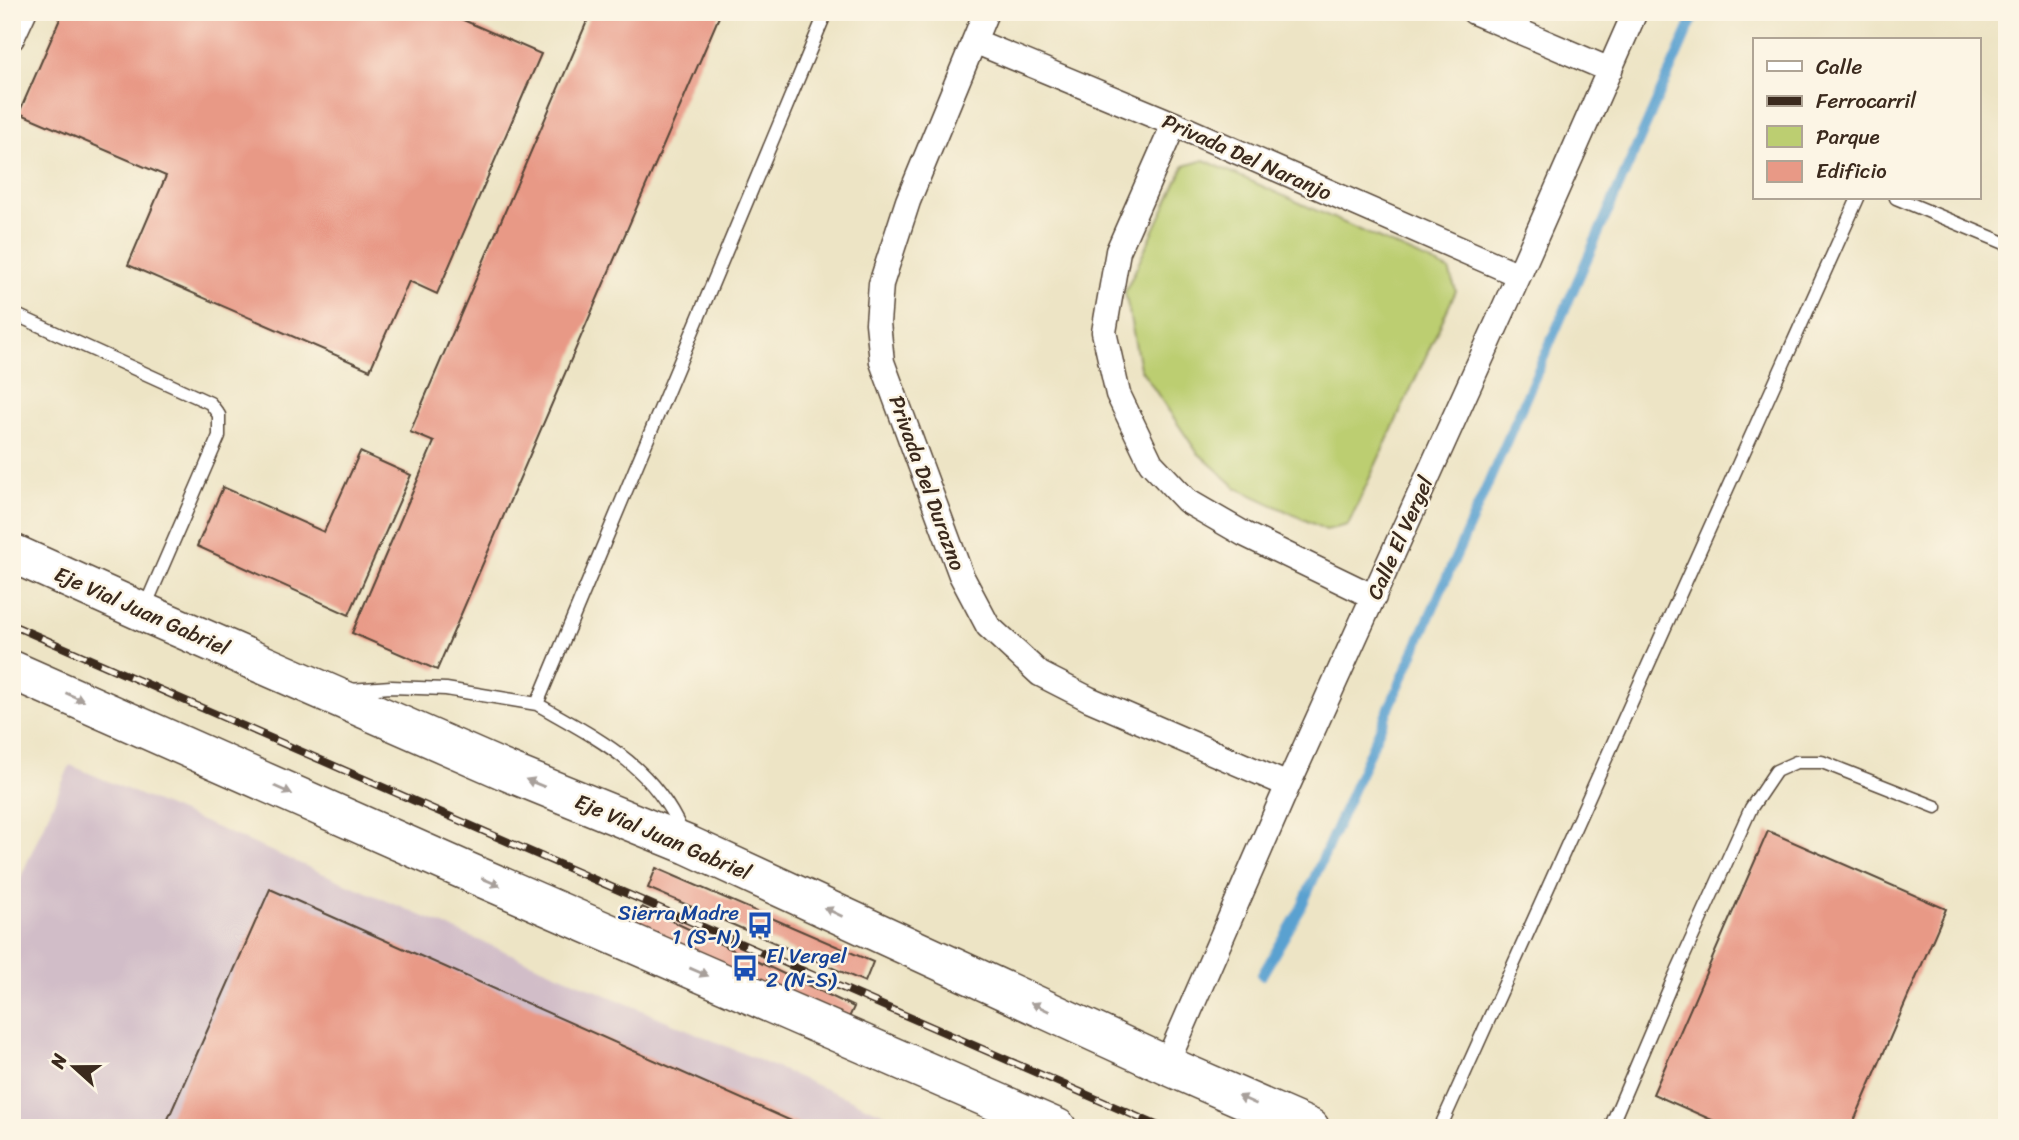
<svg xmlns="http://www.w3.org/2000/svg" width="2019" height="1140" font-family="Sriracha,sans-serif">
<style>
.industrial{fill:#d1bdc8}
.green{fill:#bcce71;stroke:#7c7c48;stroke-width:2}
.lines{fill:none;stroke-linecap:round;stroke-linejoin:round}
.stream{stroke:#5aa1d0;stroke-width:10}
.building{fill:#e89986}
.service-casing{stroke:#564637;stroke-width:15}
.minor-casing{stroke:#564637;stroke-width:27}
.primary-casing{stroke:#564637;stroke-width:41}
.service{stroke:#fff;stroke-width:12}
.minor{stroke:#fff;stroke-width:24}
.primary{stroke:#fff;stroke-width:38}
.rail-casing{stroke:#3b2a1e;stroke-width:8}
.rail{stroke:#fcf5e5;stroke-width:5;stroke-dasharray:16;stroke-linecap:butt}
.oneway{fill:#a79f9a}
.labels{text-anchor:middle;stroke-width:5;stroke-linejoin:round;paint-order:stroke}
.street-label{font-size:21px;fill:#3b2a1e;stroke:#fcf5e5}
.transit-label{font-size:21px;fill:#164399;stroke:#fcf5e5;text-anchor:end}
</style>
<rect width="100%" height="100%" fill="#fcf5e5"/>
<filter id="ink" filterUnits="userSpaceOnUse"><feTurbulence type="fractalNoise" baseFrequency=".0143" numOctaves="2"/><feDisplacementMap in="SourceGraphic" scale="14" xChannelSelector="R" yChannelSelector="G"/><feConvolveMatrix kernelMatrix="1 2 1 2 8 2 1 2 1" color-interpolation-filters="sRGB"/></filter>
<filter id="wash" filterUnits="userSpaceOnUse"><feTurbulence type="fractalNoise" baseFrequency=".00686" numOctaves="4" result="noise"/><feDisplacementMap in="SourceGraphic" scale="28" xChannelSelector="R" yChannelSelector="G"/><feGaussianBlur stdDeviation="1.57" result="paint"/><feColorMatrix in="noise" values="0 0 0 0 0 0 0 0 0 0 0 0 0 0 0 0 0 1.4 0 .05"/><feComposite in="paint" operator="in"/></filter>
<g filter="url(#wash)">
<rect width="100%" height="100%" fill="#ede4c5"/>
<path class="industrial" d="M 70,765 L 917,1128 L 12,1128 L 12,897 Z"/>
<path class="green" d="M 1204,160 L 1449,270 L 1456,291 L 1348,525 L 1326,530 L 1237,488 L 1197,452 L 1140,368 L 1125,292 L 1184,166 Z"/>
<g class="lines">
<path class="stream" d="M 1262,975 L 1300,910 L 1696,12"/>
</g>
<g id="blocks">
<path class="building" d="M 63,12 L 445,12 L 541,54 L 437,294 L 409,281 L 370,370 L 128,265 L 166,176 L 19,113 Z
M 591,12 L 721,12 L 437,670 L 352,633 L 434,442 L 410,432 Z
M 360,452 L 411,475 L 349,615 L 197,546 L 223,487 L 324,532 Z
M 1768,831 L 1946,909 L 1851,1128 L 1730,1128 L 1653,1094 Z
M 656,868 L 873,962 L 865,982 L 648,888 Z
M 270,889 L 807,1128 L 164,1128 Z
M 642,907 L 854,1007 L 845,1026 L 632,930 Z"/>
</g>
</g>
<g filter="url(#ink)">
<use href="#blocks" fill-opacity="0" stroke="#564637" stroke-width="2"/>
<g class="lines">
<g class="service-casing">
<path id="service" d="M 1896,198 L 2007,244
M 12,313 L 210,403 L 219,415 L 219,436 L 144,609
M 350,690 L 391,687 L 446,689 L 537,704
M 682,832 C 652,764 598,739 537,704 L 826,12
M 1440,1128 L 1858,198
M 1610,1128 L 1673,980 L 1751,808 L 1776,771 L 1796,762 L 1822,762 L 1936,807"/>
</g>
<g class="minor-casing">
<path id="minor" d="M 986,12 L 908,201 L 881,284 L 878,323 L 882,362 L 961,575 L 988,626 L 1040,674 L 1089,699 L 1288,785
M 1474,12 L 1610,70
M 12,38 L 24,12
M 974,41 L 1174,124 L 1519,275
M 1174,124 L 1118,251 L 1104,332 L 1118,394 L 1151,463 L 1187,501 L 1244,534 L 1374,597
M 1166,1065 L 1288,785 L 1519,275 L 1635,12"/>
</g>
<g class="primary-casing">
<path id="primary" d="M 12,553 L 143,612 L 506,771 L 688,845 L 1166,1065 L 1310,1128
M 12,670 L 466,871 L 1057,1128"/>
</g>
<use href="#service" class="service"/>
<use href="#minor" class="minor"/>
<use href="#primary" class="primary"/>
<g class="rail-casing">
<path id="rail" d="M 12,625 L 1163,1128"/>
</g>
<use href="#rail" class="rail"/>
</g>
<defs><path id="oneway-solid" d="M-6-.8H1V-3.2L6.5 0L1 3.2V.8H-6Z" transform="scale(1.75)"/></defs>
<g class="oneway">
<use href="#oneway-solid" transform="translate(75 697) rotate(24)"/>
<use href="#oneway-solid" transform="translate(535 783) rotate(-158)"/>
<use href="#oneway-solid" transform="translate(283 790) rotate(24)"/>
<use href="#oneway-solid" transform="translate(491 882) rotate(23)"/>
<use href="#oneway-solid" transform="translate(833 912) rotate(-155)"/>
<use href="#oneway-solid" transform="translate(699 972) rotate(23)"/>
<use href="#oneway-solid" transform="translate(1040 1007) rotate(-155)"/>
<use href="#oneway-solid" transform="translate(1247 1100) rotate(-156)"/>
</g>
</g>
<defs>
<g id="bus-bare" transform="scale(2.1)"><path d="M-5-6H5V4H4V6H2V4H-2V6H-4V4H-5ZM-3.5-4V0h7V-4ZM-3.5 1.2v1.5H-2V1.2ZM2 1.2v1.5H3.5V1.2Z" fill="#1a4fb4" stroke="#fcf5e5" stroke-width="2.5" paint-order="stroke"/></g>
</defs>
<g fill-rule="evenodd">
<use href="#bus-bare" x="760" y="925"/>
<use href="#bus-bare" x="745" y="968"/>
</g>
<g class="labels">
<g class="street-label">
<text transform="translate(1247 157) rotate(24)" y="7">Privada Del Naranjo</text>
<text transform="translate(927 483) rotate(70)" y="7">Privada Del Durazno</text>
<text transform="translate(1400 538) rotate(-66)" y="7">Calle El Vergel</text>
<text transform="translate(142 611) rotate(24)" y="7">Eje Vial Juan Gabriel</text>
<text transform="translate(663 837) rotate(23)" y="7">Eje Vial Juan Gabriel</text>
</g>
<g class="transit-label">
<text x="739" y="920">Sierra Madre<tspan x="739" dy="24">1 (S-N)</tspan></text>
<text x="766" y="963" text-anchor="start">El Vergel<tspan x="766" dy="24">2 (N-S)</tspan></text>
</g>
</g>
<rect width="2019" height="1140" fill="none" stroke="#fcf5e5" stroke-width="42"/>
<rect x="1753" y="38" width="228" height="161" fill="#fcf5e5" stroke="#afa495" stroke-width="2"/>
<rect x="1767" y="61" width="35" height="10" fill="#ffffff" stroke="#afa495" stroke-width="2"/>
<text x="1816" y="74" font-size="21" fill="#3b2a1e">Calle</text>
<rect x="1767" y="96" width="35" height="10" fill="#3b2a1e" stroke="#afa495" stroke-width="2"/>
<text x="1816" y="108" font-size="21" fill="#3b2a1e">Ferrocarril</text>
<rect x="1767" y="126" width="35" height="21" fill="#bcce71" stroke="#afa495" stroke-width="2"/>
<text x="1816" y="144" font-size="21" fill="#3b2a1e">Parque</text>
<rect x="1767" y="161" width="35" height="21" fill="#e89986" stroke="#afa495" stroke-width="2"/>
<text x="1816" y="178" font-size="21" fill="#3b2a1e">Edificio</text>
<g transform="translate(74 1067) rotate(291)" stroke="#fcf5e5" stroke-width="5" paint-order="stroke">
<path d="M0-5L12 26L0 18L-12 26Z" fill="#3b2a1e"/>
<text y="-10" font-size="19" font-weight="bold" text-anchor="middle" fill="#3b2a1e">N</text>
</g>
</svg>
